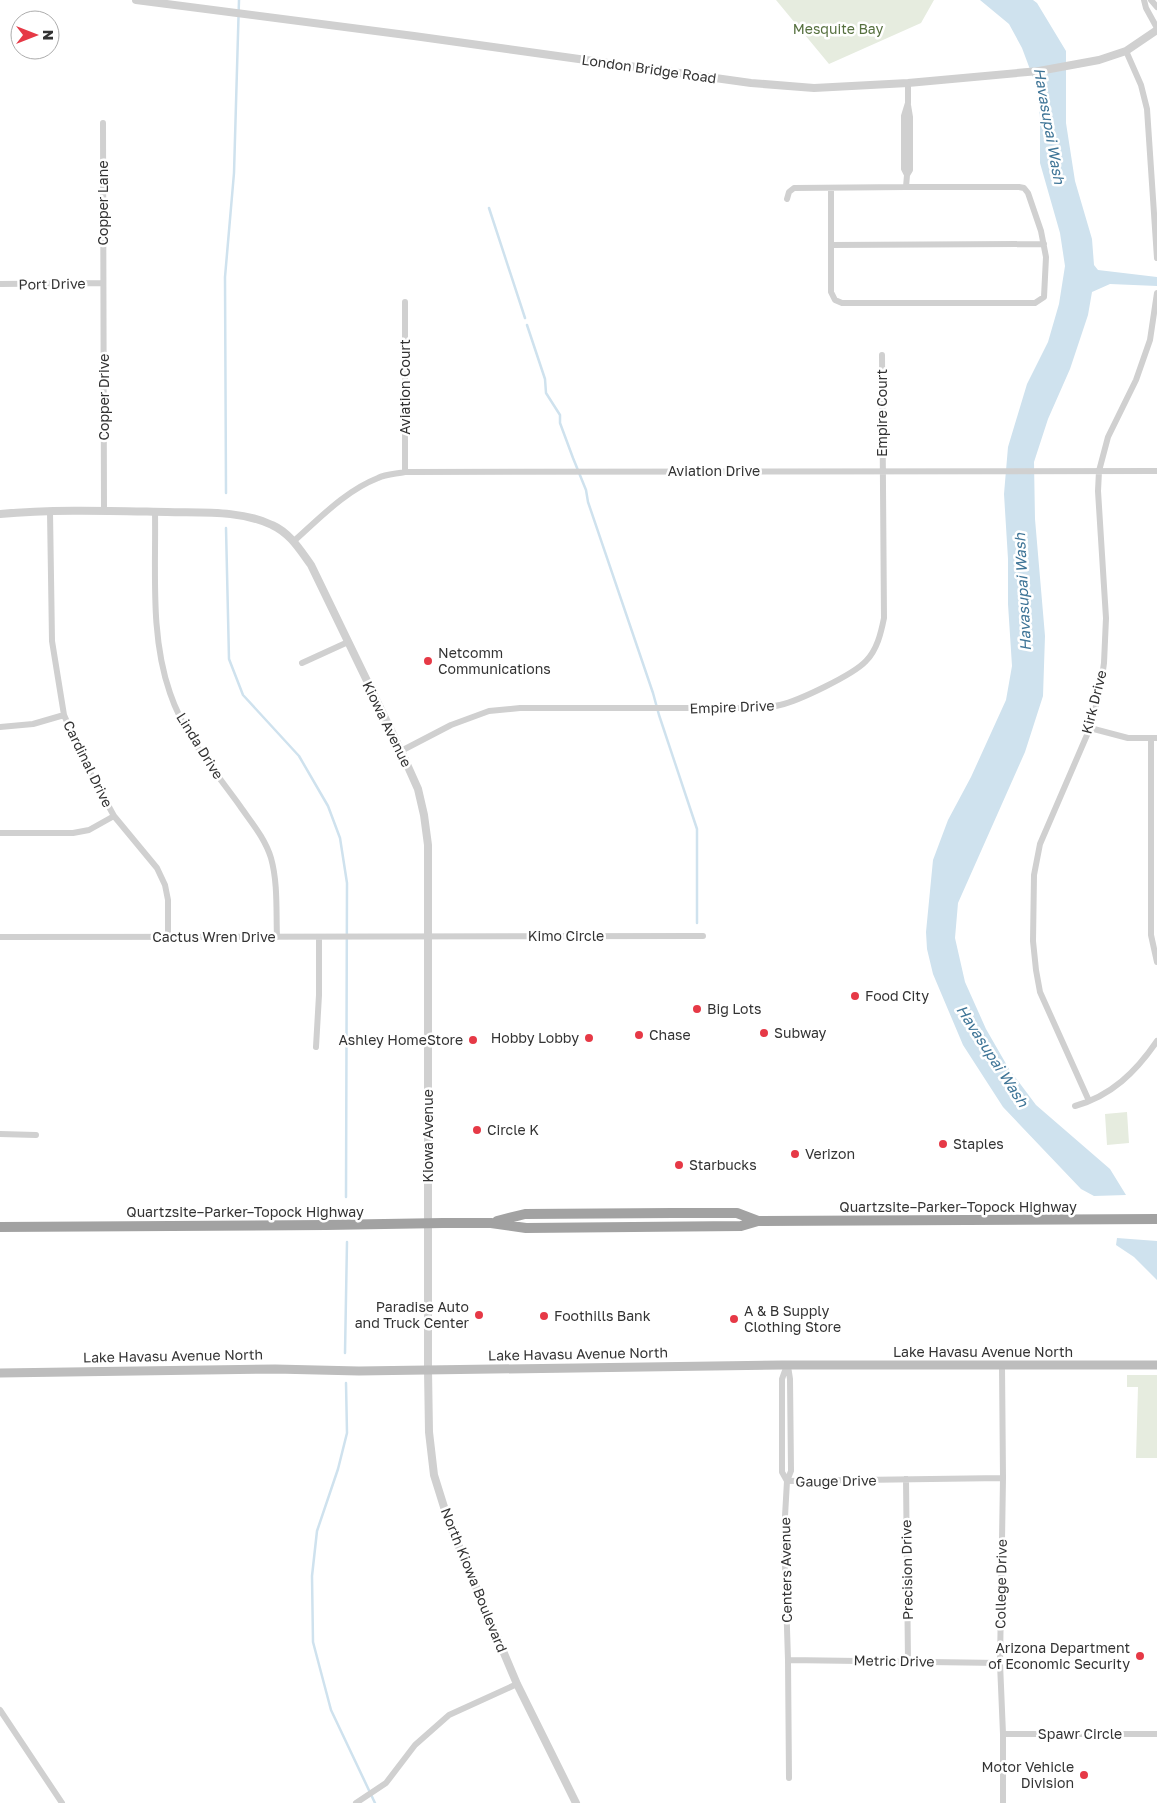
<svg xmlns="http://www.w3.org/2000/svg" width="1157" height="1803" font-family="'Golos Text',sans-serif">
<style>
.green{fill:#e6ecdf}
.water{fill:#cfe2ee}
.lines{fill:none;stroke-linecap:round;stroke-linejoin:round}
.stream{stroke:#cfe2ee;stroke-width:2.5}
.minor{stroke:#d0d0d0;stroke-width:6}
.tertiary{stroke:#d0d0d0;stroke-width:8}
.secondary{stroke:#bdbdbd;stroke-width:9}
.trunk{stroke:#a2a2a2;stroke-width:10}
.poi-dot{fill:#e63946;stroke:#fff;stroke-width:2}
.labels{text-anchor:middle;stroke-width:5;stroke-linejoin:round;paint-order:stroke}
.park-label{font-size:14px;fill:#56703f;stroke:#fff}
.street-label{font-size:14px;fill:#333;stroke:#fff}
.poi-label{font-size:14px;fill:#333;stroke:#fff;text-anchor:start}
.water-label{font-size:15px;font-style:italic;fill:#3f7597;stroke:#fff}
</style>
<rect width="100%" height="100%" fill="#fff"/>
<path class="green" d="M 776,0 L 934,0 L 921,23 L 829,64 Z
M 1127,1112 L 1129,1143 L 1107,1145 L 1105,1114 Z
M 1127,1375 L 1157,1375 L 1157,1458 L 1136,1458 L 1138,1387 L 1127,1387 Z"/>
<path class="water" d="M 980,0 L 1033,0 L 1037,3 L 1066,51 L 1066,123 L 1075,181 L 1092,239 L 1094,265 L 1098,270 L 1157,277 L 1157,286 L 1110,284 L 1092,292 L 1088,315 L 1070,369 L 1048,419 L 1034,462 L 1035,519 L 1045,636 L 1043,696 L 1025,752 L 958,903 L 955,938 L 965,982 L 986,1029 L 1009,1069 L 1036,1105 L 1110,1169 L 1126,1195 L 1094,1196 L 1081,1189 L 1003,1107 L 963,1045 L 933,974 L 927,949 L 926,932 L 933,860 L 948,820 L 971,777 L 1006,700 L 1012,666 L 1008,604 L 1008,559 L 1004,494 L 1008,447 L 1027,384 L 1048,342 L 1059,304 L 1065,266 L 1060,233 L 1040,163 L 1040,118 L 1037,88 L 1022,48 L 1009,24 Z
M 1117,1238 L 1157,1241 L 1157,1280 L 1134,1257 L 1116,1245 Z"/>
<g class="lines">
<path class="stream" d="M 489,208 L 525,318
M 527,325 L 545,379 L 546,393 L 560,415 L 560,423 L 573,458 L 586,490 L 588,502 L 653,693 L 659,715 L 697,829 L 697,923
M 226,493 L 225,277 L 234,173 L 239,0
M 226,528 L 229,659 L 243,695 L 299,756 L 328,806 L 340,838 L 347,883 L 346,1197
M 345,1353 L 347,1242
M 346,1383 L 347,1433 L 338,1469 L 317,1531 L 312,1576 L 313,1642 L 331,1710 L 375,1803"/>
<path class="minor" d="M 1144,0 L 1146,8 L 1157,28
M 1151,0 L 1157,7
M 1126,51 L 1141,85 L 1147,109 L 1157,258
M 103,123 L 104,511
M 907,175 L 910,170 L 910,117 L 908,105
M 831,188 L 831,292 L 835,300 L 842,303 L 1035,303 L 1044,297 L 1046,257 L 1041,231 L 1028,193 L 1024,188 L 1019,187 L 906,187
M 787,199 L 789,192 L 794,188 L 906,187 L 907,175 L 904,169 L 904,116 L 908,103 L 908,83
M 831,245 L 1044,244
M 0,284 L 103,283
M 405,302 L 405,472
M 50,512 L 52,641 L 64,715 L 86,765 L 114,816 L 157,868 L 165,885 L 168,900 L 168,938
M 155,512 C 156,572 150,636 170,693 C 184,735 214,770 240,806 C 251,822 265,838 271,858 C 278,883 276,911 277,937
M 294,541 C 320,518 345,491 378,478 C 386,474 396,474 405,472 L 1157,471
M 302,663 L 348,642
M 0,727 L 33,724 L 64,715
M 1090,728 L 1128,738 L 1157,738
M 1151,738 L 1151,935 L 1157,962
M 401,751 L 451,725 L 489,711 L 520,708 L 757,708 C 764,707 772,707 780,705 C 798,701 853,675 866,661 C 877,650 881,633 884,618 L 882,355
M 0,833 L 73,833 L 89,830 L 114,816
M 0,937 L 703,936
M 316,1047 L 319,995 L 319,938
M 1089,1101 L 1040,992 L 1036,970 L 1033,941 L 1034,875 L 1040,844 L 1090,728 L 1100,691 L 1104,663 L 1106,618 L 1098,491 L 1099,471 L 1108,437 L 1136,380 L 1150,340 L 1157,293
M 1075,1106 C 1111,1096 1136,1072 1157,1041
M 0,1134 L 36,1135
M 787,1365 L 782,1379 L 782,1472 L 787,1481 L 784,1534 L 788,1660 L 789,1778
M 1002,1366 L 1003,1478 L 1000,1663 L 1003,1734 L 1003,1803
M 906,1479 L 908,1661
M 787,1481 L 1003,1478
M 787,1481 L 791,1471 L 790,1379 L 788,1366
M 788,1660 L 1000,1663
M 0,1710 L 62,1803
M 1003,1734 L 1157,1734
M 356,1803 L 386,1783 L 415,1745 L 449,1715 L 517,1684"/>
<path class="tertiary" d="M 136,0 L 414,36 L 751,83 L 814,88 L 908,83 L 1039,71 L 1099,60 L 1126,51 L 1157,30
M 0,514 C 55,509 112,511 167,512 C 201,513 241,510 272,525 C 290,533 300,550 311,565 L 401,751 L 418,789 L 424,815 L 428,845 L 428,1370 L 429,1432 L 434,1475 L 449,1523 L 517,1684 L 576,1803"/>
<path class="secondary" d="M 0,1373 L 275,1369 L 359,1371 L 782,1365 L 1157,1365"/>
<path class="trunk" d="M 497,1221 L 525,1214 L 673,1213 L 737,1213 L 758,1221
M 0,1227 L 326,1225 L 443,1223 L 491,1223 L 526,1228 L 741,1226 L 758,1221 L 1157,1219"/>
</g>
<g class="poi-dot">
<circle cx="428" cy="661" r="5"/>
<circle cx="855" cy="996" r="5"/>
<circle cx="697" cy="1009" r="5"/>
<circle cx="764" cy="1033" r="5"/>
<circle cx="639" cy="1035" r="5"/>
<circle cx="589" cy="1038" r="5"/>
<circle cx="473" cy="1040" r="5"/>
<circle cx="477" cy="1130" r="5"/>
<circle cx="943" cy="1144" r="5"/>
<circle cx="795" cy="1154" r="5"/>
<circle cx="679" cy="1165" r="5"/>
<circle cx="479" cy="1315" r="5"/>
<circle cx="544" cy="1316" r="5"/>
<circle cx="734" cy="1319" r="5"/>
<circle cx="1140" cy="1656" r="5"/>
<circle cx="1084" cy="1775" r="5"/>
</g>
<g class="labels">
<g class="park-label">
<text x="838" y="34">Mesquite Bay</text>
</g>
<g class="street-label">
<text transform="translate(649 69) rotate(8)" y="5">London Bridge Road</text>
<text transform="translate(103 203) rotate(-90)" y="5">Copper Lane</text>
<text transform="translate(52 284) rotate(-1)" y="5">Port Drive</text>
<text transform="translate(405 387) rotate(-90)" y="5">Aviation Court</text>
<text transform="translate(104 397) rotate(-90)" y="5">Copper Drive</text>
<text transform="translate(882 413) rotate(-90)" y="5">Empire Court</text>
<text x="714" y="476">Aviation Drive</text>
<text transform="translate(1094 702) rotate(-76)" y="5">Kirk Drive</text>
<text transform="translate(732 707) rotate(-2)" y="5">Empire Drive</text>
<text transform="translate(387 724) rotate(64)" y="5">Kiowa Avenue</text>
<text transform="translate(200 746) rotate(58)" y="5">Linda Drive</text>
<text transform="translate(88 764) rotate(64)" y="5">Cardinal Drive</text>
<text x="566" y="941">Kimo Circle</text>
<text x="214" y="942">Cactus Wren Drive</text>
<text transform="translate(428 1136) rotate(-90)" y="5">Kiowa Avenue</text>
<text x="958" y="1212">Quartzsite–Parker–Topock Highway</text>
<text x="245" y="1217">Quartzsite–Parker–Topock Highway</text>
<text x="983" y="1357">Lake Havasu Avenue North</text>
<text transform="translate(578 1354) rotate(-1)" y="5">Lake Havasu Avenue North</text>
<text transform="translate(173 1356) rotate(-1)" y="5">Lake Havasu Avenue North</text>
<text transform="translate(836 1481) rotate(-1)" y="5">Gauge Drive</text>
<text transform="translate(786 1570) rotate(-91)" y="5">Centers Avenue</text>
<text transform="translate(907 1570) rotate(-91)" y="5">Precision Drive</text>
<text transform="translate(474 1580) rotate(68)" y="5">North Kiowa Boulevard</text>
<text transform="translate(1001 1584) rotate(-89)" y="5">College Drive</text>
<text transform="translate(894 1661) rotate(1)" y="5">Metric Drive</text>
<text x="1080" y="1739">Spawr Circle</text>
</g>
<g class="poi-label">
<text x="438" y="658">Netcomm<tspan x="438" dy="16">Communications</tspan></text>
<text x="865" y="1001">Food City</text>
<text x="707" y="1014">Big Lots</text>
<text x="774" y="1038">Subway</text>
<text x="649" y="1040">Chase</text>
<text x="579" y="1043" text-anchor="end">Hobby Lobby</text>
<text x="463" y="1045" text-anchor="end">Ashley HomeStore</text>
<text x="487" y="1135">Circle K</text>
<text x="953" y="1149">Staples</text>
<text x="805" y="1159">Verizon</text>
<text x="689" y="1170">Starbucks</text>
<text x="469" y="1312" text-anchor="end">Paradise Auto<tspan x="469" dy="16">and Truck Center</tspan></text>
<text x="744" y="1316">A &amp; B Supply<tspan x="744" dy="16">Clothing Store</tspan></text>
<text x="554" y="1321">Foothills Bank</text>
<text x="1130" y="1653" text-anchor="end">Arizona Department<tspan x="1130" dy="16">of Economic Security</tspan></text>
<text x="1074" y="1772" text-anchor="end">Motor Vehicle<tspan x="1074" dy="16">Division</tspan></text>
</g>
<g class="water-label">
<text transform="translate(1049 126) rotate(80)" y="5">Havasupai Wash</text>
<text transform="translate(1023 592) rotate(-93)" y="5">Havasupai Wash</text>
<text transform="translate(992 1056) rotate(57)" y="5">Havasupai Wash</text>
</g>
</g>
<g transform="translate(35 35) rotate(90)"><circle r="24" fill="#ffffff" stroke="#adadad"/>
<path d="M0-4L9 19L0 12L-9 19Z" fill="#e63946"/>
<text y="-8" font-size="14" font-weight="bold" text-anchor="middle" fill="#333333">N</text>
</g>
</svg>
